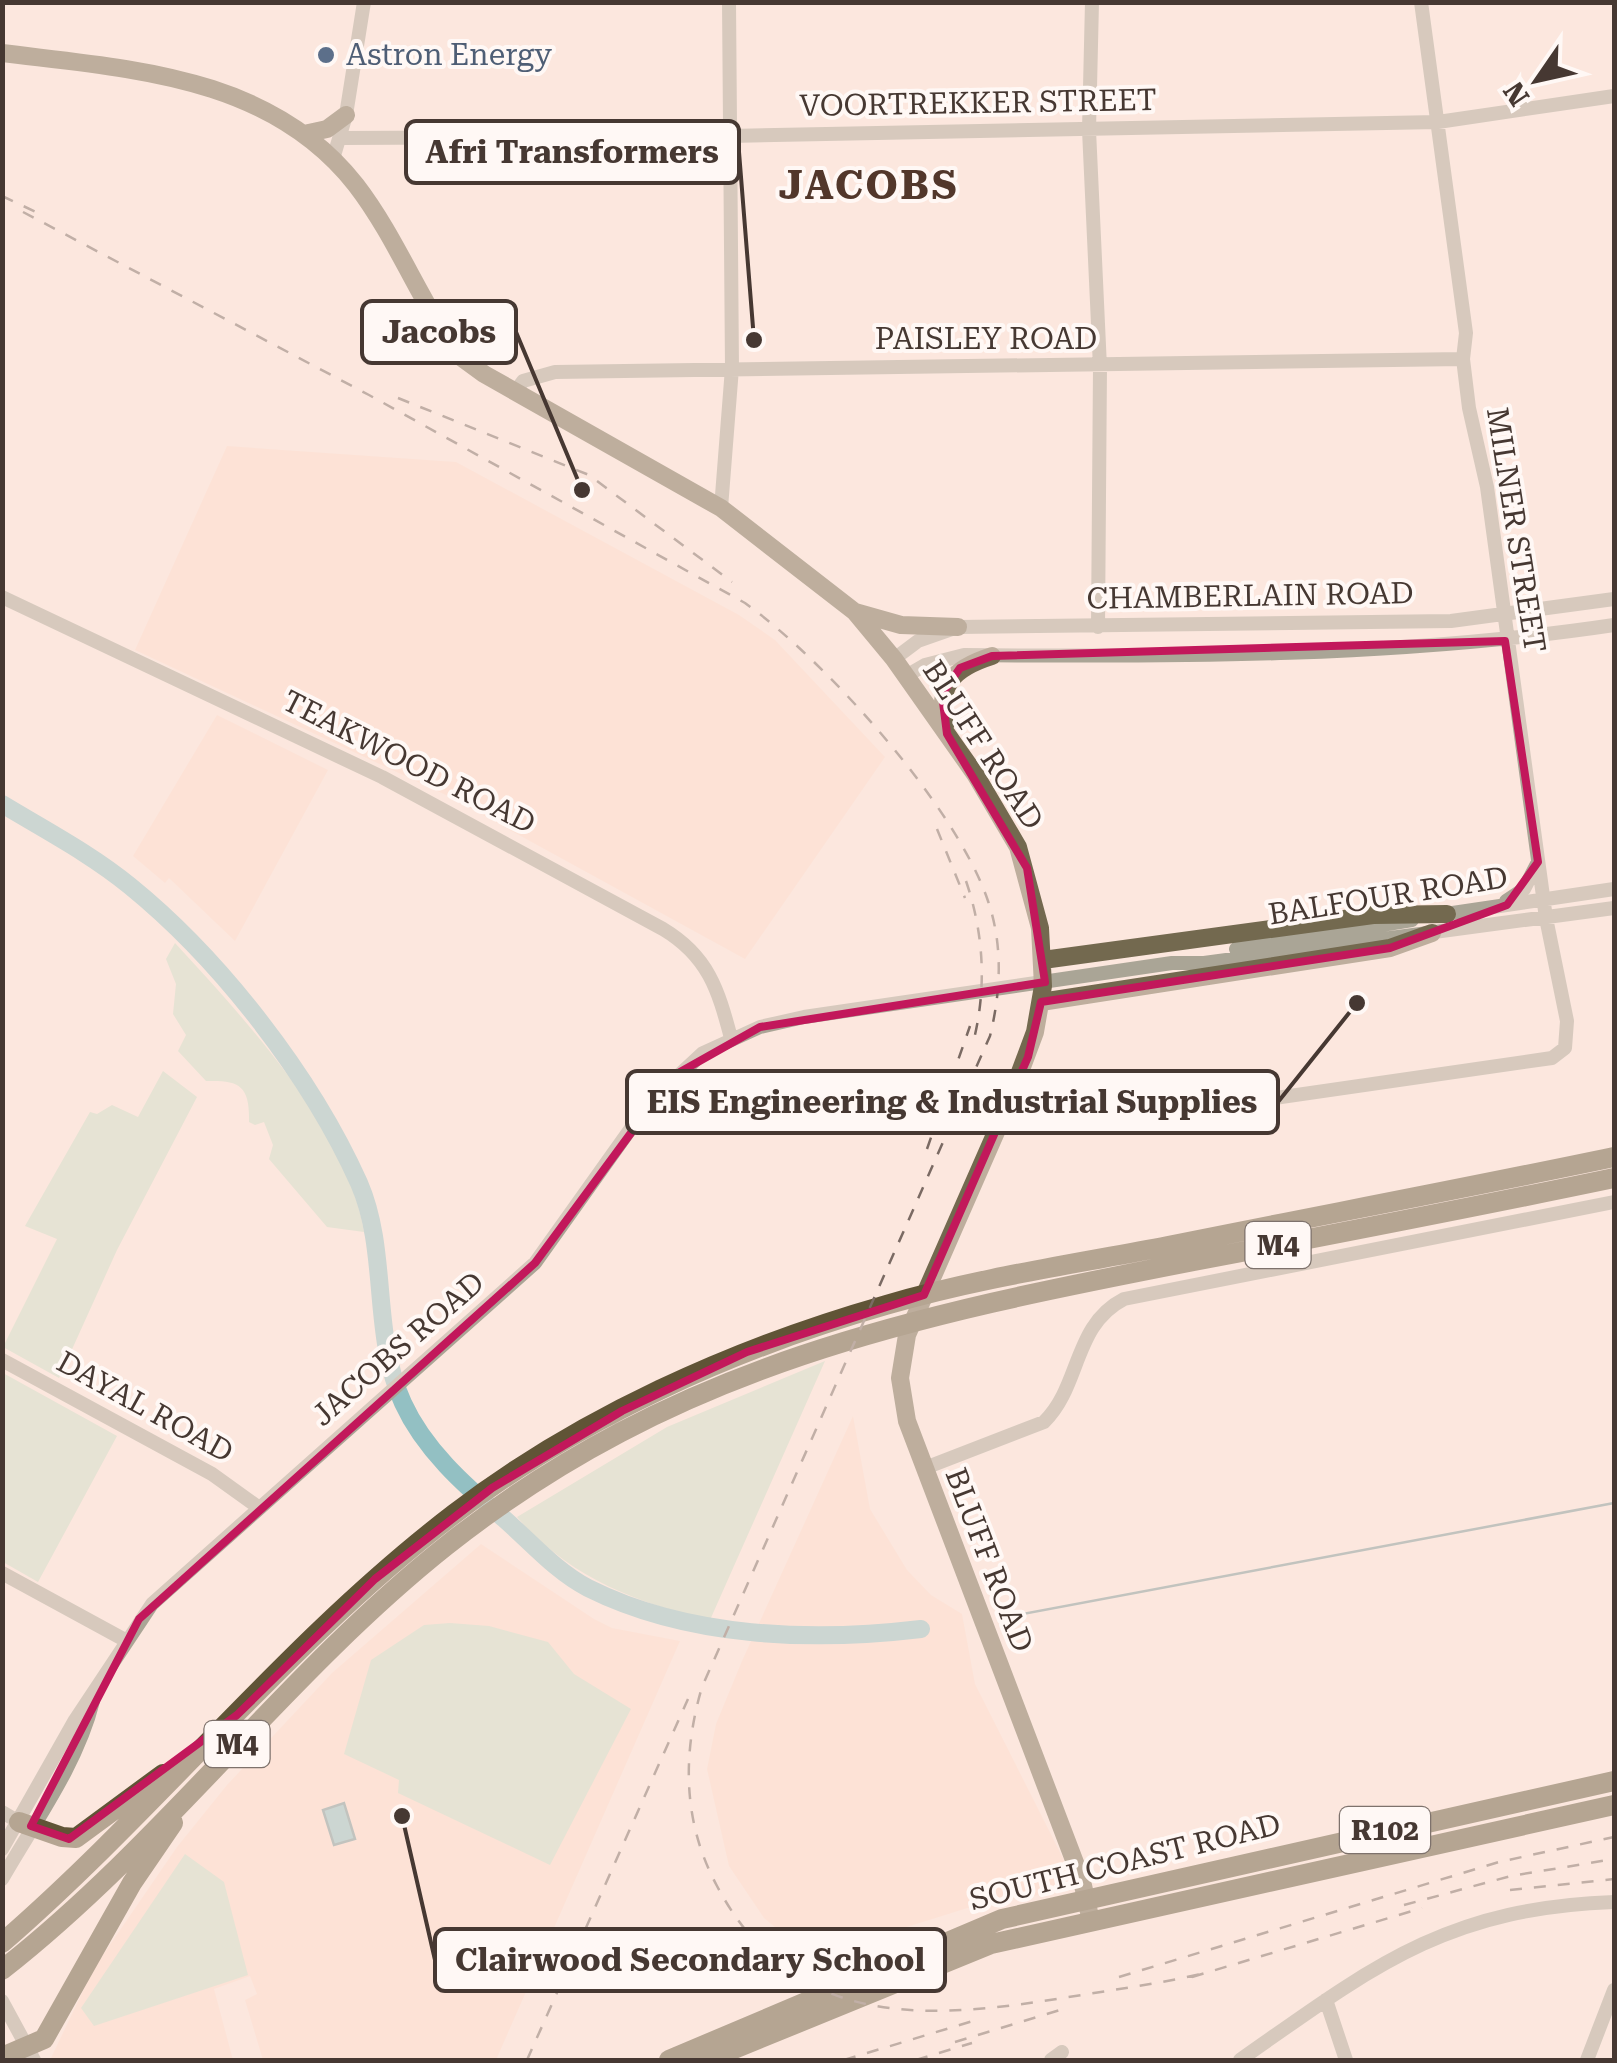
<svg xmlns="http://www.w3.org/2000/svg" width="1617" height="2063" font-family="'Roboto Serif',serif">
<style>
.built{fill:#fedccd}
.green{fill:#cdddc7}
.water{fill:#93c0c3;stroke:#7c9798;stroke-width:2.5}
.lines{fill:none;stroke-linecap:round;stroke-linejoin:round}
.stream{stroke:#7c9798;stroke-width:2.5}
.river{stroke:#93c0c3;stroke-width:18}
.minor{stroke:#aaa596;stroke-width:14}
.major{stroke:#73694f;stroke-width:18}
.highway{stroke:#605436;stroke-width:20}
.rail{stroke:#7a6a63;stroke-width:2.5;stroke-dasharray:12 12;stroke-linecap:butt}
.marked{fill:none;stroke:#c2185b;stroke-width:8;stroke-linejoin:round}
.service-dot{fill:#5c6f8a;stroke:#fff8f5;stroke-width:4}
.labels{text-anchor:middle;stroke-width:8;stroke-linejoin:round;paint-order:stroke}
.shield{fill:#fff8f5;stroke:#7e726c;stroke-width:2.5}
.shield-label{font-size:28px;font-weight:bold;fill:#463832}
.service-label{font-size:30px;fill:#4e5e75;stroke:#fff8f5;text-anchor:start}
.street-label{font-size:30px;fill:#463832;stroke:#fff8f5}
.district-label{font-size:40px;font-weight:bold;letter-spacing:2.5px;fill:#52372b;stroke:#fff8f5}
.leader{fill:none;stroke:#463832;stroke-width:4}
.callout-dot{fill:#463832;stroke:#fff8f5;stroke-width:4}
.callout{fill:#fff8f5;stroke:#463832;stroke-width:4}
.callout-label{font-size:32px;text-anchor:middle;font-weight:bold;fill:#463832}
</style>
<rect width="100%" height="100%" fill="#fce7de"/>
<path class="built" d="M 227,446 L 456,462 L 739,615 L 775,640 L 885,757 L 745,959 L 448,796 L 135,650 Z
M 217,715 L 328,770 L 235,941 L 169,878 L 165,883 L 133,856 Z
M 853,1416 L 870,1509 L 907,1570 L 931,1595 L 962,1614 L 975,1684 L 1071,1874 L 1057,1892 L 977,1905 L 811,1957 L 764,1918 L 729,1866 L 707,1769 L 716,1724 L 742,1661 Z
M 481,1544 L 594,1619 L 612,1628 L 680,1641 L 496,2060 L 263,2060 L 245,2000 L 257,1994 L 250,1976 L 214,1989 L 233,2060 L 50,2060 L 94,1968 L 177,1847 L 227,1785 L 332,1673 Z"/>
<path class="green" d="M 175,943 C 244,1018 348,1130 364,1232 L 327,1227 L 269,1159 L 273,1145 L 264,1122 L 255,1125 L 249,1122 C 250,1085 239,1080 206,1081 L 178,1051 L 186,1035 L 173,1014 L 176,984 L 166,959 Z
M 163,1071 L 197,1097 L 117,1250 L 59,1378 L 3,1347 L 57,1239 L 25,1226 L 90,1112 L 97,1114 L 112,1105 L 138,1117 Z
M 825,1361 L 710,1620 C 634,1602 569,1577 517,1517 L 667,1427 Z
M 3,1373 L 117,1436 L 38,1582 L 3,1562 Z
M 450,1623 L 489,1626 L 548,1642 L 574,1674 L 631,1709 L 550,1865 L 398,1793 L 399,1780 L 344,1754 L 371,1660 L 424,1625 Z
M 185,1854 L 224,1882 L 248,1975 L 94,2026 L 81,2008 Z"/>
<path class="water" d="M 344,1803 L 355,1839 L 334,1845 L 323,1810 Z"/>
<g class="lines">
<path class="stream" d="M 1001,1618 L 1614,1503"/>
<path class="river" d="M 2,804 C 45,830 91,854 130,886 C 220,959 311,1076 359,1183 C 389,1252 371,1333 403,1403 C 424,1449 464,1485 501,1516 C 529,1540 555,1571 588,1588 C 688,1638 812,1642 921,1629"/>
<path class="minor" d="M 1092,2 L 1089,130 L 1100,367 L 1098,627
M 341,138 L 729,136 L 1438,122 L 1614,96
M 333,159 L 346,115 L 364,2
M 515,392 L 523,381 L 555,372 L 1463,359
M 721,508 L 732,368 L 729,2
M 2,597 L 382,777 L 663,929 C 708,956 718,989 731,1038
M 894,659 L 918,641 L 958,627 L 1451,621 L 1614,599
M 906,676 L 925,665 L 964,655 C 1180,657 1400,657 1614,625
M 1506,901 L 1524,889 L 1538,862
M 1439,915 L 1614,889
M 1236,949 L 1412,920
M 1007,1107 L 1049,1125 L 1074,1127 L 1552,1058 L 1565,1048 L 1567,1021 L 1546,918 L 1487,487 L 1469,408 L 1463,359 L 1466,333 L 1421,2
M 2,1360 L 212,1474 L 258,1507
M 925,1468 L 1044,1422 C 1081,1386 1073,1325 1124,1299 L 1614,1202
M 2,1573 L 125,1640
M 2,1812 L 19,1822
M 2,1849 L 75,1720 L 152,1604 L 535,1263 L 649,1103 L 703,1053 L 760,1027 L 804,1017 L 1172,963 L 1204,963 L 1614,908
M 2,1879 C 34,1823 77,1765 93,1701
M 1326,2000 L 1346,2060
M 2,2001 L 34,2060
M 1051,2060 L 1062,2052
M 1240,2060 C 1372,1967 1446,1908 1614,1902
M 1587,2060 L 1614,1990"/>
<path class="major" d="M 2,53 C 130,69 270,75 356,185 C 396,237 420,301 458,355 L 484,374 L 721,508 L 855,612 L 894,659 L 975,774 L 1018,847 L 1040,928 L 1043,986 L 1035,1032 L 1007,1107 L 907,1335 L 900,1378 L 907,1421 L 1082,1881 L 1091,1921
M 304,134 L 327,129 L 346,115
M 855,612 L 901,625 L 958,627
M 945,726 C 936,685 954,668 992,656
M 1043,960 L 1373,915 L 1447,914
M 1041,1002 L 1390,948 L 1432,933"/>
<path class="highway" d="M 19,1822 L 62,1837 L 76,1838 L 163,1774
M 2,1943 C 159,1807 289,1640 454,1514 C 579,1418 735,1348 886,1305 C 978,1278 1074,1264 1168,1246 C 1317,1216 1466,1188 1614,1157
M 2,1970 C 164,1843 285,1674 446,1546 C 675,1364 916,1315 1194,1261 C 1335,1234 1475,1207 1614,1178
M 2,2057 L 44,2039 L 132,1883 L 173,1823
M 669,2060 L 1002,1919 L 1614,1781
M 707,2060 L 991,1944 L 1614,1805"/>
<path class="rail" d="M 2,196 L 38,213
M 23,212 L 369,395 L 745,603 C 826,661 956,806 988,901 C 1003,945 1001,991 990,1036 L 702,1687 C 682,1755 683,1823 717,1886 C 793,2030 926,2020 1063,1998 C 1111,1990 1159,1984 1205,1973
M 398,398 L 589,475 L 732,582
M 937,829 L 965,898
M 966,881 C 984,934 987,989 973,1043
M 927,1149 L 970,1026
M 1510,1890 L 1614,1879
M 1404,1905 L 1511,1876 L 1614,1859
M 1119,1977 L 1499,1862 L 1614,1837
M 1192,1977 L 1422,1908
M 955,2042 L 1060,2010
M 527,2060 L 688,1699
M 844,2060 L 976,2020
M 916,2060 L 972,2043"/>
</g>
<path d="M0 0H1617V2063H0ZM 1505,641 L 1538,862 L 1507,905 L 1390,948 L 1041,1002 L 1028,1057 L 924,1295 L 747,1352 L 622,1411 L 492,1488 L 375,1579 L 237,1715 L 69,1839 L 31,1826 L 139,1619 L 535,1263 L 673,1076 L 760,1027 L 1045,982 L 1027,868 L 947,734 L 942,694 L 960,668 L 992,656 Z" fill="#fce7de" fill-opacity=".55" fill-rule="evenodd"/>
<path class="marked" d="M 1505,641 L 1538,862 L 1507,905 L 1390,948 L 1041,1002 L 1028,1057 L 924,1295 L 747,1352 L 622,1411 L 492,1488 L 375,1579 L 237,1715 L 69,1839 L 31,1826 L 139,1619 L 535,1263 L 673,1076 L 760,1027 L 1045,982 L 1027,868 L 947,734 L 942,694 L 960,668 L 992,656 Z"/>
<circle class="service-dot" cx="326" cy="55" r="10"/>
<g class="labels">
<g class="shield">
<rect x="1245.5" y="1222" width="65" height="46" rx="8"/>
<rect x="204.5" y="1721" width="65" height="46" rx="8"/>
<rect x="1340" y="1807" width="90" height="46" rx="8"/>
</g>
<g class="shield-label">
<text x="1278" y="1255">M4</text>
<text x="237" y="1754">M4</text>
<text x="1385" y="1840">R102</text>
</g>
<g class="service-label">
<text x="346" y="65">Astron Energy</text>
</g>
<g class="street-label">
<text transform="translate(978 103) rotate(-1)" y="10">VOORTREKKER STREET</text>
<text x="986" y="349">PAISLEY ROAD</text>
<text transform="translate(1516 530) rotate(81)" y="10">MILNER STREET</text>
<text transform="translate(1250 596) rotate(-1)" y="10">CHAMBERLAIN ROAD</text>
<text transform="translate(983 745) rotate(57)" y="10">BLUFF ROAD</text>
<text transform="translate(409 762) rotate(27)" y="10">TEAKWOOD ROAD</text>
<text transform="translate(1388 896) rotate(-9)" y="10">BALFOUR ROAD</text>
<text transform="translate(398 1349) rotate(-41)" y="10">JACOBS ROAD</text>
<text transform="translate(145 1407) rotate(29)" y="10">DAYAL ROAD</text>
<text transform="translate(989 1560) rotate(69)" y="10">BLUFF ROAD</text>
<text transform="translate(1125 1862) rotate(-14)" y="10">SOUTH COAST ROAD</text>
</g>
<g class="district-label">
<text x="869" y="199">JACOBS</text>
</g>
</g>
<path class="leader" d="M754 340L739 152M582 490L516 332M1357 1003L1278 1102M402 1816L435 1960"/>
<g class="callout-dot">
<circle cx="754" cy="340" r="10"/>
<circle cx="582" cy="490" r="10"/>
<circle cx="1357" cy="1003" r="10"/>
<circle cx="402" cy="1816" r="10"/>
</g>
<g class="callout">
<rect x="406" y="121" width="333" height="62" rx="10"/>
<rect x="362" y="301" width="154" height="62" rx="10"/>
<rect x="627" y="1071" width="651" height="62" rx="10"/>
<rect x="435" y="1929" width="510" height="62" rx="10"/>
</g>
<g class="callout-label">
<text x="572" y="163">Afri Transformers</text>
<text x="439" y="343">Jacobs</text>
<text x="952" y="1113">EIS Engineering &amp; Industrial Supplies</text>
<text x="690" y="1971">Clairwood Secondary School</text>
</g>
<rect width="1617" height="2063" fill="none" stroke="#463832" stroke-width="10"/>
<g transform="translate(1537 80) rotate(236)" stroke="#fff8f5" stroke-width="8" paint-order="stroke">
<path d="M0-8L18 38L0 25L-18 38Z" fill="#463832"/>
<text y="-15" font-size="28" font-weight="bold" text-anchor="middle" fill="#463832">N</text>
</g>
</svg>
